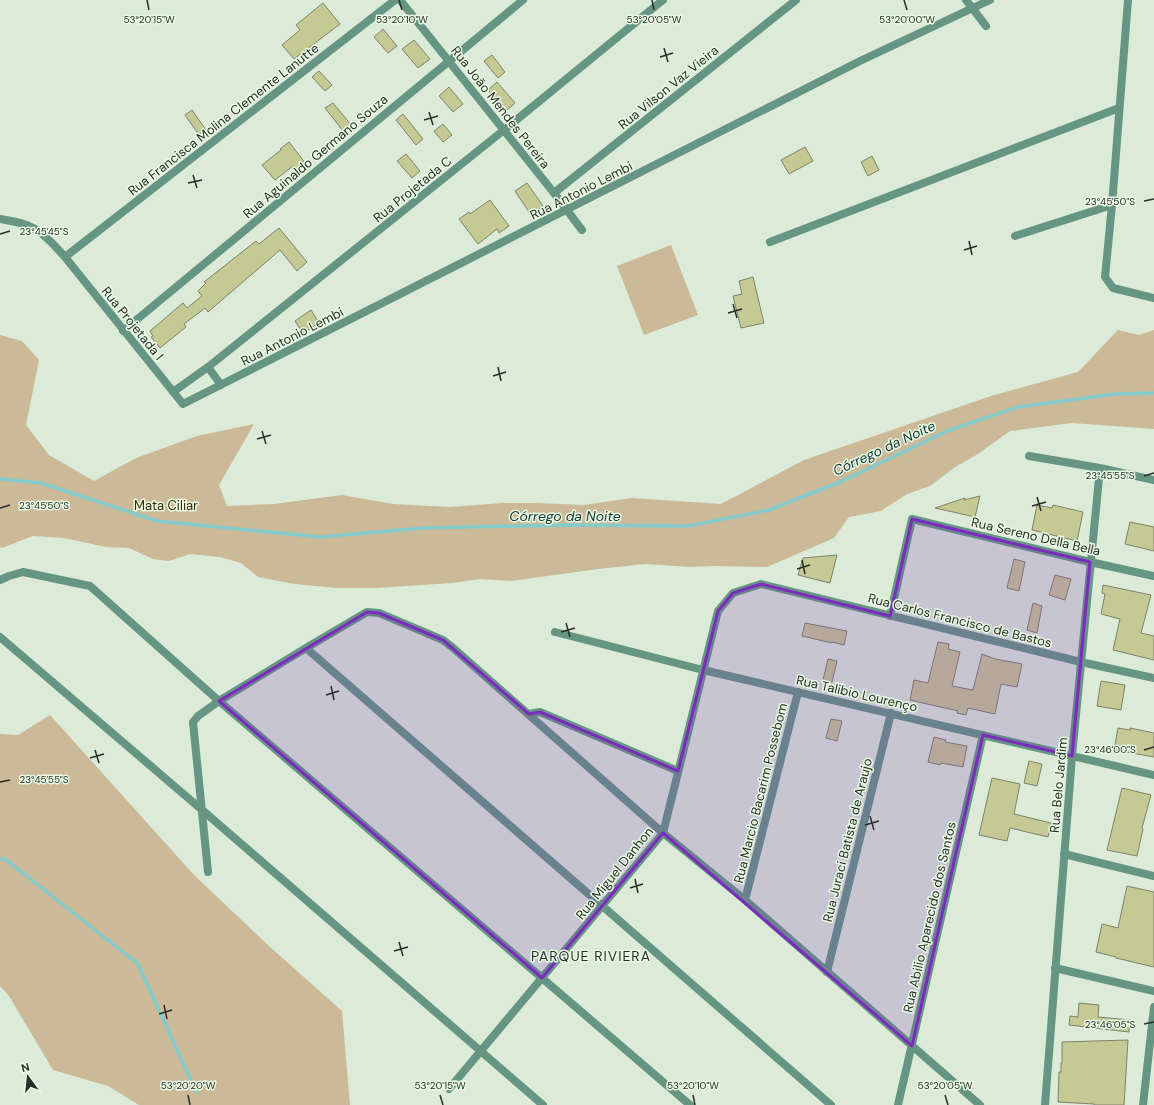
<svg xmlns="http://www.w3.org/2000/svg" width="1154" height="1105" font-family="'DM Sans',sans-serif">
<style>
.green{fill:#cbb998}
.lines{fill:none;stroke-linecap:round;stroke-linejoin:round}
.stream{stroke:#85cbcc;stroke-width:3.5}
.building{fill:#c5c994;stroke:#7f816a}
.street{stroke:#669683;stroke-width:8}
.marked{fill:#7b2cbf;fill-opacity:0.2;stroke:#7b2cbf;stroke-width:3;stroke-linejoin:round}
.ticks{fill:none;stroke:#282e26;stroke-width:1.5}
.labels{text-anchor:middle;stroke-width:3;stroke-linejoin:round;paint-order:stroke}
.street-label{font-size:13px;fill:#282e26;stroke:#e8f9e4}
.park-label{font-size:13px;fill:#3b2900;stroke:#e8f9e4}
.water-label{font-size:14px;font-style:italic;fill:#133637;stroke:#e8f9e4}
.neighbourhood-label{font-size:14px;letter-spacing:1px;fill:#282e26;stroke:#e8f9e4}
.ticks-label{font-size:10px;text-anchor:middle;fill:#282e26;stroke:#e8f9e4;stroke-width:3;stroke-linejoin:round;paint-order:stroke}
</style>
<rect width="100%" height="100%" fill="#dbebd7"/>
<path class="green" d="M 671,245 L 698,315 L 644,335 L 617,266 Z
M 1118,330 L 1139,335 L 1154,330 L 1154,429 L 1072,423 L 1010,431 L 978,454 L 955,467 L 930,486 L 907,494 L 881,511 L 849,517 L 834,538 L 767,567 L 713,566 L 690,567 L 645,564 L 598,569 L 511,581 L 481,579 L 452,583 L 377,588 L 336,588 L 294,584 L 258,577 L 241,563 L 220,557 L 190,554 L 169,561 L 153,559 L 129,548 L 106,547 L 64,538 L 33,536 L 2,548 L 0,547 L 0,335 L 22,341 L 39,360 L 26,425 L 49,455 L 94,481 L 136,458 L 197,436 L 254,424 L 219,485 L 227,506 L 274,504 L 342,495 L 393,504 L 450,507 L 502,503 L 537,503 L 584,505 L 632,498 L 721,504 L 804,460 L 991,396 L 1078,372 Z
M 50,715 L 194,875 L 269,946 L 342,1011 L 350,1105 L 139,1105 L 108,1086 L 53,1070 L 9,996 L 0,986 L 0,734 L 18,735 Z"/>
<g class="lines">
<path class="stream" d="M 0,479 L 41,483 L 157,521 L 320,537 L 423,528 L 562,525 L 688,526 L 769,510 L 840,482 L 947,431 L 1018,407 L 1115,394 L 1154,393
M 0,859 L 5,859 L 138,964 L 196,1092"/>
</g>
<path class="building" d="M 323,3 L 340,24 L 294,59 L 282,45 L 300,30 L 296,25 Z
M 383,29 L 397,46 L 388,53 L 374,37 Z
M 414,40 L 430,59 L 418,68 L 402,49 Z
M 492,55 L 505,72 L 498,78 L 484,61 Z
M 319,71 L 332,85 L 325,91 L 312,77 Z
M 497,82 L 515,103 L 506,111 L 488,90 Z
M 449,87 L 463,104 L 453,112 L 439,96 Z
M 333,103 L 352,126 L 344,132 L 325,108 Z
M 192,110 L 206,130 L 199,135 L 185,115 Z
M 403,114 L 423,139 L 416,145 L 396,120 Z
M 443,124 L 452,135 L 443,142 L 434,131 Z
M 289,142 L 306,164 L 297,171 L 293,166 L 275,180 L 262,165 L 281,150 L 280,149 Z
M 805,147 L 813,161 L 789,174 L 781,160 Z
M 406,154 L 420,171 L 412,178 L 397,161 Z
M 872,156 L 879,170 L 868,176 L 861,162 Z
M 527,183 L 543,206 L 531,215 L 515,191 Z
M 490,200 L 509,226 L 499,233 L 497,229 L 478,244 L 459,219 L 469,212 L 470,214 Z
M 279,228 L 307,262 L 306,263 L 297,271 L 280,250 L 208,312 L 205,308 L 184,324 L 186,327 L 160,348 L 151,337 L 153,336 L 150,331 L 183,303 L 187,308 L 202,296 L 198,291 L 206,283 L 204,282 L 256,241 L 259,244 Z
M 753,277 L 764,323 L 741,328 L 733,296 L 742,294 L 739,281 Z
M 311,310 L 319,323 L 303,333 L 295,321 Z
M 980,496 L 975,517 L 935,508 L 965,498 L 964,500 Z
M 1037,505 L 1052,508 L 1053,505 L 1083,512 L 1077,541 L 1032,530 Z
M 1130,522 L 1154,527 L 1154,551 L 1125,544 Z
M 837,555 L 830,583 L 798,575 L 803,558 Z
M 1014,559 L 1025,562 L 1019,591 L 1007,588 Z
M 1055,575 L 1071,579 L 1065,600 L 1049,595 Z
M 1103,585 L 1151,595 L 1141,633 L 1154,636 L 1154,660 L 1113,650 L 1120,619 L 1101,614 L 1105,594 L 1102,593 Z
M 1033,603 L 1042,606 L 1037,633 L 1027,630 Z
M 805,623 L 847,631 L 844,645 L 832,642 L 832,643 L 802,636 Z
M 938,642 L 949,644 L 948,649 L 960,652 L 952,686 L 973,690 L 982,654 L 995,659 L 1022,664 L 1017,687 L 1001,684 L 995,714 L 968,708 L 966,715 L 957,713 L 958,711 L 910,700 L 914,680 L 928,683 Z
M 828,659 L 837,661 L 832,682 L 823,680 Z
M 1101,681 L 1125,685 L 1121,710 L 1097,706 Z
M 831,719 L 842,721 L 837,741 L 826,738 Z
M 1118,728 L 1130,730 L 1130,728 L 1154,733 L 1154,757 L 1114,750 Z
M 934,737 L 946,740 L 945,742 L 967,746 L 963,767 L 941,763 L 940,765 L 928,762 Z
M 1029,761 L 1042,764 L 1037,786 L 1024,783 Z
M 992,778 L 1020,784 L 1014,814 L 1051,823 L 1048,837 L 1010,828 L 1007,841 L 979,835 Z
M 1122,788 L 1151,795 L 1142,828 L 1143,829 L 1137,856 L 1107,850 Z
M 1127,886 L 1154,892 L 1154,967 L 1116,958 L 1116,957 L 1096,952 L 1102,924 L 1118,928 Z
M 1079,1003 L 1099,1005 L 1098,1017 L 1130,1020 L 1129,1032 L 1069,1025 L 1070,1016 L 1078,1017 Z
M 1128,1040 L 1124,1105 L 1094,1105 L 1094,1104 L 1058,1102 L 1059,1072 L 1061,1072 L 1061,1063 L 1062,1063 L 1062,1042 Z"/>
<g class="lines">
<path class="street" d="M 400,0 L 554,193 L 582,230
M 966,0 L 986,26
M 554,193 L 796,0
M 1112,205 L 1105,277 L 1113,288 L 1154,298
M 0,219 C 10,221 22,222 31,227 C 44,233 55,246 65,257 L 183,404 L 860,61 L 990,0
M 1015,236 L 1112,205 L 1128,0
M 770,242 L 1119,108
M 65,257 L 395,0
M 123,331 L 523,0
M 208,367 L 221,385
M 173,392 L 208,367 L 504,130 L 663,0
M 1029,456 L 1100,468 L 1154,480
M 0,580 L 9,576 L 23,572 L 90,586 L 219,701 L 690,1105
M 890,616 L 912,519 L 1090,562 L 1154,576
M 555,632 L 703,670 L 1154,775
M 0,637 L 201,809 L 543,1105
M 306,648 L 831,1105
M 529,714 L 540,712 L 678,771
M 1064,854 L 1154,876
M 208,872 L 193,722 L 198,716 L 219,701 L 306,648 L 367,612 L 379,613 L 443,640 L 452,647 L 663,833 L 745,900 L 980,1105
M 745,900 L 798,692
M 1055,968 L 1154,991
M 827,972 L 891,713
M 449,1089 L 663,833 L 718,611 L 733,593 L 761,584 L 1081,662 L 1154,678
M 898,1105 L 983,735
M 1045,1105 L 1072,756 L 1100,468
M 1143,1105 L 1154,1007"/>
</g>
<path class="marked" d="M 912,519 L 1090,562 L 1072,756 L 983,735 L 912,1046 L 663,833 L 542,978 L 219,701 L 367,612 L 379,613 L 443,640 L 529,714 L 540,712 L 678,771 L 718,611 L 733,593 L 761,584 L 890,616 Z"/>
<path class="ticks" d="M 147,0 L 149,10M 399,0 L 402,10M 652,0 L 654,10M 904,0 L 907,10M 664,48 L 668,62M 660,57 L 673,53M 429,112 L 433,125M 424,120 L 438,116M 193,175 L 197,188M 188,183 L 202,180M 1144,201 L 1154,199M 0,234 L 10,231M 969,241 L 972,255M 964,250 L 977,246M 733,304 L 737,318M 728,313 L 742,309M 498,367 L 501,381M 493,376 L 506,372M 262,431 L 266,444M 257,439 L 271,435M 1144,476 L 1154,473M 1037,497 L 1041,511M 1032,506 L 1046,502M 0,508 L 10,505M 802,560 L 805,574M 797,569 L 810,565M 566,623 L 570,637M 561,632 L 575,628M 331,686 L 334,700M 326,695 L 339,691M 95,750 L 99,763M 1144,750 L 1154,747M 90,758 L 104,754M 0,782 L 10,780M 870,816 L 874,830M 865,825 L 879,821M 635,879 L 638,893M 630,888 L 643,884M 399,942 L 403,956M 394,951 L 408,947M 164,1005 L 167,1019M 159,1014 L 172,1010M 1144,1024 L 1154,1022M 188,1095 L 190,1105M 440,1095 L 443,1105M 693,1095 L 695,1105M 945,1095 L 948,1105"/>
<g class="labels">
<g class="street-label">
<text transform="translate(668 87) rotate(-39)" y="5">Rua Vilson Vaz Vieira</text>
<text transform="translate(501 107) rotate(52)" y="5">Rua João Mendes Pereira</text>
<text transform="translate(223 119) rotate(-38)" y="5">Rua Francisca Molina Clemente Lanutte</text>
<text transform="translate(315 156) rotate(-40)" y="5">Rua Aguinaldo Germano Souza</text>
<text transform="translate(412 189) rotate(-39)" y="5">Rua Projetada C</text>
<text transform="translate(581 190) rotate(-27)" y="5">Rua Antonio Lembi</text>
<text transform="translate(133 323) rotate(51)" y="5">Rua Projetada I</text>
<text transform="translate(292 336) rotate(-27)" y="5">Rua Antonio Lembi</text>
<text transform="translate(1036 536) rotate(13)" y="5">Rua Sereno Della Bella</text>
<text transform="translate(960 620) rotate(14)" y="5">Rua Carlos Francisco de Bastos</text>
<text transform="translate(857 693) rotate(13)" y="5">Rua Talibio Lourenço</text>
<text transform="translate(1058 785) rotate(-85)" y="5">Rua Belo Jardim</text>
<text transform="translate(760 793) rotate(-76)" y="5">Rua Marcio Bacarim Possebom</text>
<text transform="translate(847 840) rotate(-76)" y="5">Rua Juraci Batista de Araujo</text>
<text transform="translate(614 873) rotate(-51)" y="5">Rua Miguel Danhon</text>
<text transform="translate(929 917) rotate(-77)" y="5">Rua Abilio Aparecido dos Santos</text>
</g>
<g class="park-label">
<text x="166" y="510">Mata Ciliar</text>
</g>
<g class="water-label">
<text transform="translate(884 448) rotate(-25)" y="5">Córrego da Noite</text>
<text x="565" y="521">Córrego da Noite</text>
</g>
<g class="neighbourhood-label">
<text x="591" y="961">PARQUE RIVIERA</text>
</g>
</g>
<g class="ticks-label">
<text x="149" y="23">53°20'15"W</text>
<text x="402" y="23">53°20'10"W</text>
<text x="654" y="23">53°20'05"W</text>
<text x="907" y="23">53°20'00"W</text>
<text x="1110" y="205">23°45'50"S</text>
<text x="44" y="235">23°45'45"S</text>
<text x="1110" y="479">23°45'55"S</text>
<text x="44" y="509">23°45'50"S</text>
<text x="1110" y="753">23°46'00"S</text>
<text x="44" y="783">23°45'55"S</text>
<text x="1110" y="1028">23°46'05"S</text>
<text x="188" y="1089">53°20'20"W</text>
<text x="440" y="1089">53°20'15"W</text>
<text x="693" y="1089">53°20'10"W</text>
<text x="945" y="1089">53°20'05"W</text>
</g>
<g transform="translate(28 1077) rotate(345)" stroke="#e8f9e4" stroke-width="3" paint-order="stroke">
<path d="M0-3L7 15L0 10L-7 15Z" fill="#282e26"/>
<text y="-6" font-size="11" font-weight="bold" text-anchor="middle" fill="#282e26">N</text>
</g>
</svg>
